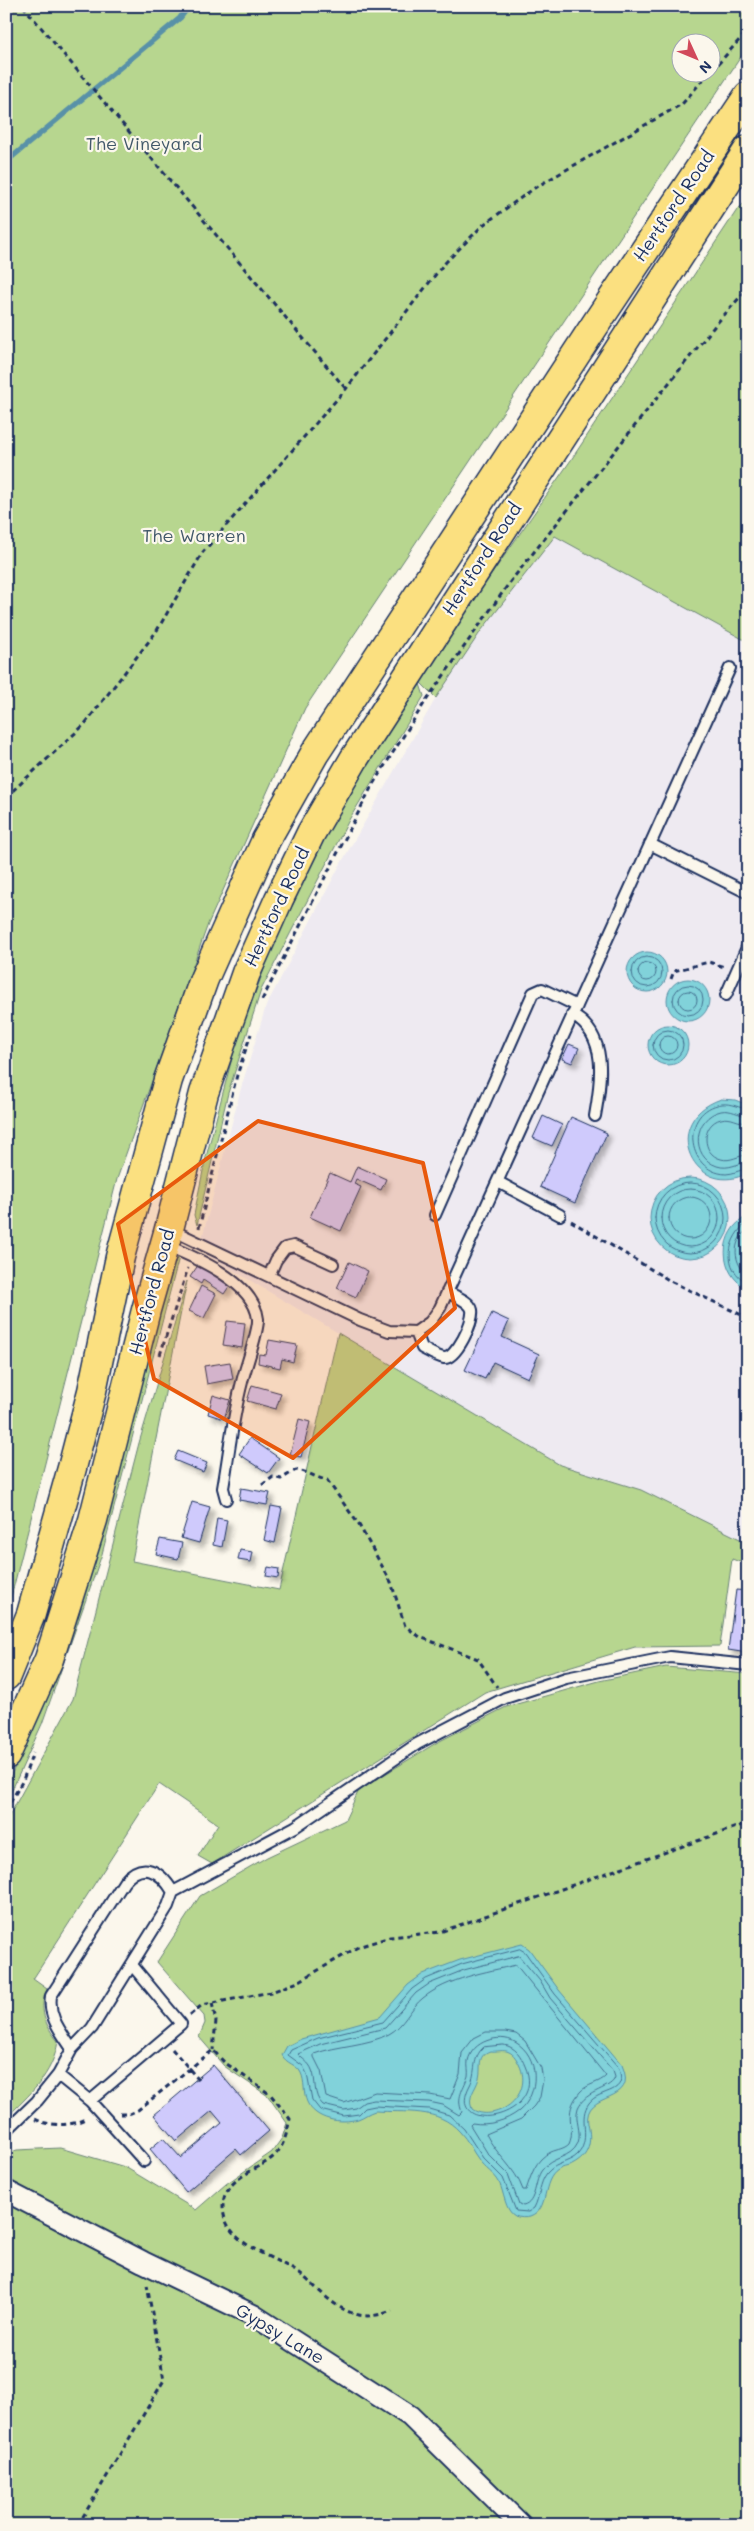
<svg xmlns="http://www.w3.org/2000/svg" width="754" height="2531" font-family="Mali,sans-serif">
<style>
.built{fill:#eeeaf1}
.green{fill:#b7d68f;stroke:#698276;fill-rule:evenodd}
.water{fill:#81d2da;stroke:#5891a8;fill-rule:evenodd}
.lines{fill:none;stroke-linecap:round;stroke-linejoin:round}
.shore{stroke:#447090;stroke-width:1}
.stream{stroke:#5891a8;stroke-width:5.5}
.building{fill:#cfcafc;stroke:#1b2f5e;filter:url(#shadow)}
.lane-casing{stroke:#1b2f5e;stroke-width:14}
.street-casing{stroke:#1b2f5e;stroke-width:24}
.highway-casing{stroke:#1b2f5e;stroke-width:31}
.path{stroke:#1b2f5e;stroke-width:3;stroke-dasharray:5 4;stroke-linecap:butt}
.lane{stroke:#fbf7ec;stroke-width:10}
.street{stroke:#fbf7ec;stroke-width:20}
.highway{stroke:#fbe080;stroke-width:28}
.marked{fill:#e8590c;fill-opacity:0.2;stroke:#e8590c;stroke-width:4;stroke-linejoin:round}
.labels{text-anchor:middle;stroke-width:4.5;stroke-linejoin:round;paint-order:stroke}
.park-label{font-size:18px;fill:#42596a;stroke:#fbf7ec}
.street-label{font-size:18px;fill:#1b2f5e;stroke:#fbf7ec}
</style>
<defs>
<filter id="shadow"><feDropShadow dx="4.5" dy="4.5" stdDeviation="2.5" flood-color="#0004"/></filter>
</defs>
<rect width="100%" height="100%" fill="#fbf7ec"/>
<filter id="ink" filterUnits="userSpaceOnUse"><feTurbulence type="fractalNoise" baseFrequency=".02" numOctaves="2"/><feDisplacementMap in="SourceGraphic" scale="10" xChannelSelector="R" yChannelSelector="G"/><feConvolveMatrix kernelMatrix="1 2 1 2 8 2 1 2 1" color-interpolation-filters="sRGB"/></filter>
<g filter="url(#ink)">
<path class="built" d="M 555,536 L 748,642 L 748,1543 L 641,1490 L 560,1465 L 199,1250 L 241,1088 L 266,1006 L 340,865 L 436,698 L 481,631 Z"/>
<path class="green" d="M 6,6 L 748,6 L 748,46 L 305,708 L 208,924 L 117,1179 L 6,1617 ZM 682,42 L 712,42 L 712,72 L 682,72 Z
M 748,199 L 748,642 L 555,536 L 481,631 L 436,698 L 419,681 L 424,696 L 350,818 L 261,990 L 228,1093 L 197,1225 L 194,1215 L 205,1161 L 236,1043 L 273,946 L 327,833 L 418,680 L 571,460 L 737,210 Z
M 179,1257 L 102,1554 L 42,1724 L 6,1803 L 6,1786 L 36,1722 L 169,1267 Z
M 187,1281 L 132,1561 L 279,1590 L 338,1333 L 560,1465 L 641,1490 L 748,1543 L 748,1565 L 732,1559 L 720,1646 L 635,1647 L 485,1692 L 212,1864 L 198,1856 L 218,1824 L 159,1784 L 33,1979 L 47,1989 C 38,2008 45,2026 58,2041 C 53,2075 29,2095 6,2118 L 6,1822 L 73,1699 L 139,1443 Z
M 666,1667 L 748,1674 L 748,2525 L 6,2525 L 6,2154 L 17,2150 L 60,2148 L 125,2167 L 196,2210 L 226,2184 L 272,2152 L 282,2138 L 287,2123 L 268,2096 L 224,2066 L 199,2037 L 205,2023 L 204,2016 L 157,1962 L 200,1896 L 267,1857 L 345,1820 L 359,1790 L 436,1743 L 506,1707 L 599,1681 Z"/>
<path class="water" d="M627 972a20 20 0 1 1 40 0a20 20 0 1 1-40 0Z
M667 1000a21 21 0 1 1 42 0a21 21 0 1 1-42 0Z
M648 1045a20 20 0 1 1 40 0a20 20 0 1 1-40 0Z
M 721,1099 L 735,1100 L 748,1105 L 748,1173 C 694,1201 657,1121 721,1099 Z
M650 1218a40 40 0 1 1 80 0a40 40 0 1 1-80 0Z
M 748,1216 L 748,1289 C 718,1274 717,1231 748,1216 Z
M 522,1944 L 529,1949 L 559,1990 L 622,2065 C 640,2106 582,2089 588,2124 C 592,2141 590,2156 572,2165 C 567,2167 562,2167 558,2170 C 541,2181 550,2210 530,2217 C 526,2218 519,2218 515,2216 C 505,2211 504,2192 499,2182 C 495,2174 484,2168 479,2160 C 472,2151 468,2140 460,2132 C 438,2107 405,2113 375,2111 C 368,2113 364,2117 358,2119 C 341,2124 315,2120 307,2102 C 303,2093 305,2081 301,2073 C 297,2064 286,2064 282,2055 L 287,2046 L 301,2039 L 380,2017 L 408,1985 L 423,1974 L 460,1960 ZM 490,2051 C 496,2052 504,2049 509,2052 C 514,2054 517,2060 519,2064 C 536,2098 492,2124 472,2109 C 467,2095 476,2090 479,2078 C 482,2067 476,2056 490,2051 Z"/>
<g class="lines">
<path class="shore" d="M632 972a15 15 0 1 1 30 0a15 15 0 1 1-30 0Z
M638 972a9 9 0 1 1 18 0a9 9 0 1 1-18 0Z
M673 1000a15 15 0 1 1 30 0a15 15 0 1 1-30 0Z
M679 1000a9 9 0 1 1 18 0a9 9 0 1 1-18 0Z
M653 1045a15 15 0 1 1 30 0a15 15 0 1 1-30 0Z
M659 1045a9 9 0 1 1 18 0a9 9 0 1 1-18 0Z
M 748,1109 C 739,1108 731,1103 722,1104 C 680,1110 685,1172 726,1174 C 734,1174 740,1169 748,1169
M 748,1116 C 738,1115 731,1109 721,1111 C 693,1117 690,1157 717,1166 C 729,1170 737,1163 748,1162
M 748,1123 C 738,1123 731,1116 721,1119 C 701,1124 701,1154 721,1159 C 731,1162 738,1155 748,1155
M655 1218a35 35 0 1 1 70 0a35 35 0 1 1-70 0Z
M661 1218a29 29 0 1 1 58 0a29 29 0 1 1-58 0Z
M669 1218a21 21 0 1 1 42 0a21 21 0 1 1-42 0Z
M 748,1222 C 727,1237 721,1269 748,1283
M 748,1229 C 731,1242 733,1263 748,1276
M 520,1949 L 525,1952 L 555,1994 L 618,2067 C 630,2095 600,2088 589,2103 C 578,2118 590,2133 581,2150 C 574,2163 557,2161 547,2173 C 539,2183 540,2197 534,2208 L 528,2212 L 516,2211 L 503,2178 L 483,2158 L 464,2129 L 449,2115 L 429,2109 L 375,2106 L 365,2108 L 359,2114 L 344,2116 L 320,2110 L 312,2100 L 307,2074 L 303,2066 L 288,2055 L 291,2050 L 318,2038 L 383,2022 L 412,1989 L 426,1979 L 462,1964 Z
M 519,1956 L 540,1981 L 550,1998 L 613,2071 L 615,2077 C 613,2089 585,2090 578,2108 C 574,2120 582,2131 578,2143 C 571,2159 552,2156 542,2170 C 534,2180 537,2203 523,2206 L 519,2204 L 508,2174 L 488,2154 L 470,2125 L 472,2123 C 489,2126 506,2121 519,2111 C 540,2094 540,2056 515,2042 C 499,2033 472,2041 468,2061 C 467,2066 469,2071 468,2076 C 463,2090 456,2097 462,2112 L 459,2115 L 443,2105 L 429,2102 L 374,2100 L 364,2102 L 356,2108 L 344,2110 L 323,2105 C 312,2095 317,2081 312,2070 C 309,2062 303,2060 298,2054 L 320,2044 L 385,2028 L 416,1993 L 429,1984 L 464,1970 Z
M 516,1965 L 606,2076 C 600,2083 587,2084 580,2092 C 561,2115 577,2126 569,2144 C 564,2149 558,2149 551,2152 C 535,2159 531,2176 526,2190 L 523,2190 C 515,2167 496,2155 486,2134 L 521,2119 L 534,2106 L 540,2097 L 543,2080 L 541,2068 L 525,2041 L 516,2034 L 505,2032 L 486,2032 L 474,2038 L 462,2053 L 460,2074 L 450,2099 L 430,2095 L 375,2092 L 344,2103 L 326,2097 L 321,2071 L 314,2057 L 314,2054 C 338,2045 366,2046 389,2034 C 404,2026 410,2008 423,1998 C 448,1978 486,1972 516,1965 Z
M 504,2045 C 516,2047 521,2056 525,2066 C 549,2120 442,2137 470,2085 C 477,2072 471,2058 484,2047 Z"/>
<path class="stream" d="M 6,162 L 180,18 L 189,6"/>
</g>
<path class="building" d="M 569,1044 L 579,1048 L 572,1063 L 562,1059 Z
M 543,1116 L 562,1125 L 552,1146 L 533,1138 Z
M 571,1117 L 607,1133 L 575,1203 L 540,1187 Z
M 357,1166 L 386,1179 L 381,1190 L 356,1179 L 354,1184 L 361,1187 L 341,1231 L 310,1217 L 330,1173 L 350,1182 Z
M 349,1262 L 368,1271 L 356,1297 L 337,1288 Z
M 199,1264 L 230,1285 L 224,1294 L 203,1280 L 201,1284 L 190,1277 Z
M 201,1286 L 216,1294 L 204,1318 L 189,1311 Z
M 492,1313 L 509,1321 L 502,1337 L 539,1354 L 528,1378 L 493,1362 L 485,1379 L 465,1370 Z
M 227,1321 L 245,1323 L 242,1348 L 223,1345 Z
M 269,1340 L 297,1345 L 293,1362 L 282,1359 L 280,1368 L 258,1363 L 259,1354 L 266,1355 Z
M 230,1362 L 233,1379 L 207,1384 L 204,1366 Z
M 252,1385 L 281,1393 L 276,1409 L 247,1401 Z
M 213,1395 L 230,1400 L 224,1419 L 208,1414 Z
M 299,1419 L 310,1422 L 301,1457 L 290,1455 Z
M 250,1438 L 279,1458 L 268,1473 L 239,1454 Z
M 178,1451 L 207,1463 L 203,1472 L 174,1460 Z
M 241,1488 L 270,1493 L 267,1505 L 239,1500 Z
M 192,1502 L 210,1507 L 199,1543 L 181,1538 Z
M 271,1506 L 282,1508 L 275,1543 L 264,1540 Z
M 217,1518 L 227,1520 L 222,1547 L 213,1545 Z
M 160,1539 L 182,1543 L 178,1559 L 156,1554 Z
M 240,1550 L 253,1552 L 251,1562 L 238,1560 Z
M 268,1567 L 279,1569 L 278,1578 L 266,1576 Z
M 736,1590 L 748,1591 L 748,1653 L 728,1650 Z
M 213,2065 L 269,2131 L 241,2155 L 236,2149 L 186,2192 L 150,2149 L 163,2138 L 181,2158 L 222,2123 L 212,2111 L 176,2141 L 154,2115 Z"/>
<g class="lines">
<g class="lane-casing">
<path id="lane" d="M 650,844 L 748,893
M 726,995 L 748,945
M 572,1015 C 609,1035 601,1082 595,1116
M 498,1182 L 560,1215
M 435,1215 L 533,993 L 542,989 L 577,1006
M 170,1229 L 360,1320 L 389,1331 L 416,1332 L 430,1322 L 440,1308 L 730,668
M 165,1245 C 195,1257 254,1282 258,1319 C 259,1331 245,1368 242,1382 C 233,1416 229,1453 223,1488 L 226,1499
M 269,1276 L 276,1260 L 285,1248 L 294,1246 L 333,1264
M 416,1332 L 422,1348 C 428,1351 437,1357 444,1358 C 456,1359 474,1322 472,1310 C 470,1301 455,1296 447,1292
M 173,1892 L 295,1827 L 417,1744 L 505,1698 L 566,1678 L 670,1657 L 748,1665
M 58,2075 L 90,2101 L 144,2161
M 90,2101 L 181,2024 L 132,1965
M 6,2131 L 37,2101 L 58,2075 L 72,2049 L 92,2028 L 168,1906 L 173,1892 C 160,1870 142,1860 124,1882 L 51,1996 C 48,2017 61,2032 72,2049"/>
</g>
<g class="street-casing">
<path id="street" d="M 6,2191 L 143,2262 L 253,2315 L 410,2416 L 521,2525"/>
</g>
<g class="highway-casing">
<path id="highway" d="M 6,1676 L 31,1614 L 72,1468 L 92,1391 L 120,1257 L 168,1080 L 204,979 L 266,840 L 315,753 L 599,319 L 748,96
M 6,1755 L 49,1659 L 93,1520 L 146,1310 L 169,1229 L 204,1093 L 246,973 L 279,899 L 311,833 L 354,759 L 748,150"/>
</g>
<path class="path" d="M 23,6 L 346,389
M 712,71 L 748,30
M 6,797 L 84,725 L 156,632 L 203,552 L 346,389 L 443,265 L 483,225 L 536,187 L 682,104 L 710,72
M 671,979 L 674,971 L 709,962 L 724,967
M 262,1000 L 373,784 L 425,702 L 510,582 L 717,323 L 748,288
M 571,1221 L 672,1282 L 748,1318
M 199,1228 L 237,1075 L 251,1034
M 160,1355 L 188,1268
M 262,1485 L 273,1477 L 281,1479 L 296,1470 C 310,1472 315,1478 327,1480 L 359,1525 L 391,1582 L 405,1626 L 420,1637 L 478,1659 L 497,1687
M 6,1810 L 23,1780 L 33,1753
M 212,2003 L 216,2021 L 213,2050
M 190,2015 L 202,2005 L 271,1992 L 298,1982 L 358,1947 L 390,1937 L 440,1932 L 748,1823
M 172,2049 L 198,2079
M 120,2114 L 129,2114 L 138,2110 L 213,2050 L 224,2062 L 271,2095 L 290,2119 C 287,2131 285,2144 276,2154 C 260,2171 223,2177 223,2206 C 223,2244 272,2255 297,2272 C 316,2285 331,2307 355,2314 C 367,2318 380,2315 392,2311
M 35,2119 C 50,2127 73,2126 87,2118
M 78,2525 L 164,2380 L 147,2285"/>
<use href="#lane" class="lane"/>
<use href="#street" class="street"/>
<use href="#highway" class="highway"/>
</g>
</g>
<path class="marked" d="M 258,1121 L 423,1163 L 455,1308 L 293,1458 L 154,1379 L 118,1224 Z"/>
<g class="labels">
<g class="park-label">
<text x="144" y="150">The Vineyard</text>
<text x="194" y="542">The Warren</text>
</g>
<g class="street-label">
<text transform="translate(674 206) rotate(-56)" y="6">Hertford Road</text>
<text transform="translate(482 559) rotate(-57)" y="6">Hertford Road</text>
<text transform="translate(277 907) rotate(-65)" y="6">Hertford Road</text>
<text transform="translate(152 1292) rotate(-75)" y="6">Hertford Road</text>
<text transform="translate(280 2334) rotate(31)" y="6">Gypsy Lane</text>
</g>
</g>
<rect width="754" height="2531" fill="none" stroke="#fbf7ec" stroke-width="25"/>
<rect x="12" y="12" width="729" height="2506" fill="none" stroke="#1b2f5e" stroke-width="2" filter="url(#ink)"/>
<g transform="translate(696 58) rotate(134)"><circle r="24" fill="#fbf7ec" stroke="#a1a7b3"/>
<path d="M0-4L9 19L0 12L-9 19Z" fill="#d1495b"/>
<text y="-8" font-size="14" font-weight="bold" text-anchor="middle" fill="#1b2f5e">N</text>
</g>
</svg>
